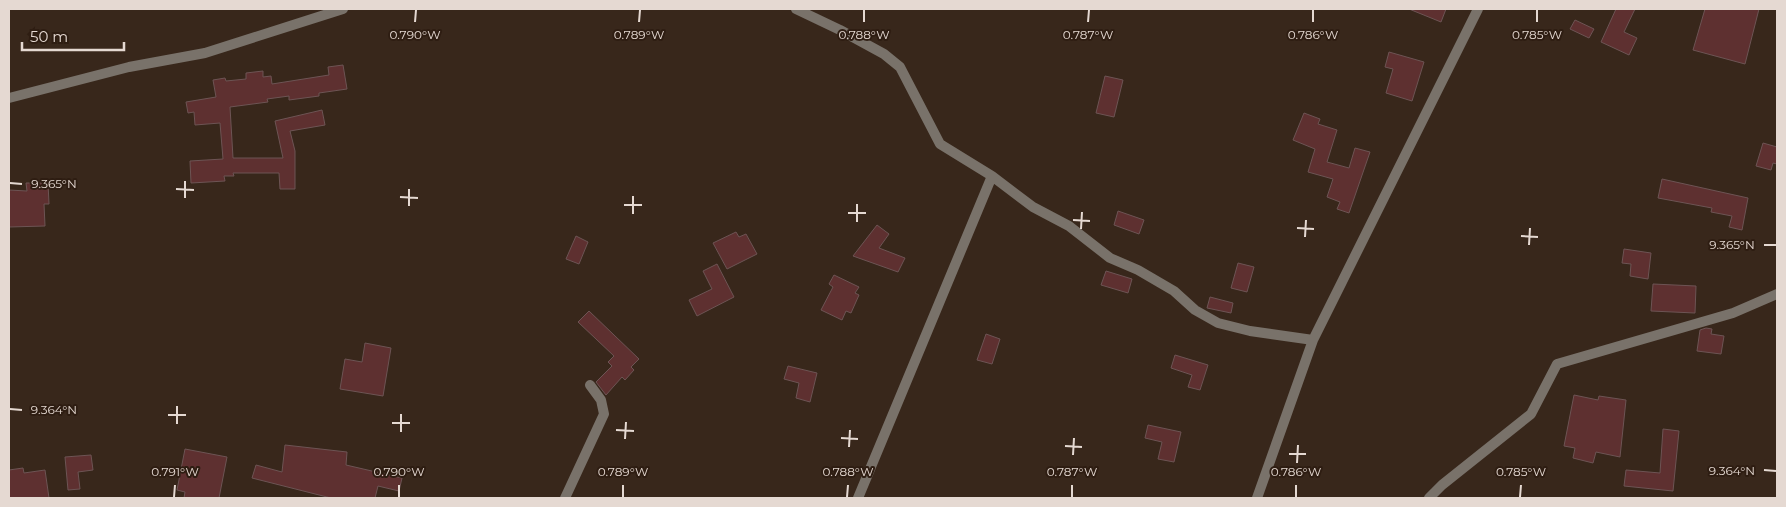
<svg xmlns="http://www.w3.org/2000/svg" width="1786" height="507" font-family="Montserrat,sans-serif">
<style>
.building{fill:#5e3030;stroke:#6d5454}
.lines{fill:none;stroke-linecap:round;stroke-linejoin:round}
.minor{stroke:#79726a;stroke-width:10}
.ticks{fill:none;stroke:#e5d9d2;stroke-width:2}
.ticks-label{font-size:12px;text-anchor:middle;fill:#e5d9d2;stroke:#2e1d12;stroke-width:4;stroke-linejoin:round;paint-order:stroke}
</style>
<rect width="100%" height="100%" fill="#38271b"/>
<path class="building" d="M 1409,9 L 1446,9 L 1441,22 Z
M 1616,9 L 1635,9 L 1624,32 L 1637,38 L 1629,55 L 1601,42 Z
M 1705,9 L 1759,9 L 1745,64 L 1693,50 Z
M 1575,20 L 1594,29 L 1589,38 L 1570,29 Z
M 1389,52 L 1424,62 L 1412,101 L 1386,93 L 1393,69 L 1385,67 Z
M 343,65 L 347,89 L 319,93 L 319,96 L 289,100 L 289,96 L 267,99 L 268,102 L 230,107 L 233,158 L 283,158 L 275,121 L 322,110 L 325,125 L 290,131 L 295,151 L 295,189 L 280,189 L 279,173 L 233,173 L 234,176 L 224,176 L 225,181 L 191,183 L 190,161 L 223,159 L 220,123 L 195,125 L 194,112 L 188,113 L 186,102 L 216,97 L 213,80 L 225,78 L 226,81 L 246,79 L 246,73 L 263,71 L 263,77 L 271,76 L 272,84 L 329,75 L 328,67 Z
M 1105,76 L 1123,80 L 1114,117 L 1096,113 Z
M 1304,113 L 1320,119 L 1318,124 L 1337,130 L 1327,162 L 1349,168 L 1355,148 L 1370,152 L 1349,213 L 1337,209 L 1340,202 L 1327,197 L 1333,179 L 1308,172 L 1315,149 L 1293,140 Z
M 1763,143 L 1777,147 L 1777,164 L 1773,163 L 1771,170 L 1756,166 Z
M 1662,179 L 1748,198 L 1742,230 L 1729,227 L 1732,216 L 1711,212 L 1712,208 L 1658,198 Z
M 26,183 L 48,183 L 49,204 L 44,204 L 45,226 L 9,227 L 9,190 L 27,191 Z
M 1118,211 L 1144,220 L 1139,234 L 1114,225 Z
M 877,225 L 889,234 L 879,248 L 905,258 L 898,272 L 853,256 Z
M 736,232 L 739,237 L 746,234 L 757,254 L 727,269 L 713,243 Z
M 576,236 L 588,242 L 579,264 L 566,259 Z
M 1624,249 L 1651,253 L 1648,279 L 1630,276 L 1631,264 L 1622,263 Z
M 1238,263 L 1254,267 L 1247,292 L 1231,288 Z
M 717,264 L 734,297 L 697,316 L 689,300 L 712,289 L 703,271 Z
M 1106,271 L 1132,279 L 1128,293 L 1101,285 Z
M 834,275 L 859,287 L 855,293 L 859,295 L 851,313 L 846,311 L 842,320 L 821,310 L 833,287 L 829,284 Z
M 1653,284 L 1696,286 L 1695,313 L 1651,311 Z
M 1210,297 L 1233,303 L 1231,313 L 1207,308 Z
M 589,311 L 639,359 L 631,367 L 634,370 L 625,380 L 622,377 L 606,395 L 596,382 L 612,366 L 608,362 L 614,356 L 578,322 Z
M 1706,328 L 1712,329 L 1711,334 L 1724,336 L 1721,354 L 1697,351 L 1700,330 Z
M 986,334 L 1000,339 L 992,364 L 977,360 Z
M 365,343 L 391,348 L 383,396 L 340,389 L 345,359 L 362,362 Z
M 1175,355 L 1208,365 L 1200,390 L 1188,387 L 1192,375 L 1171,368 Z
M 788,366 L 817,373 L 810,402 L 796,398 L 799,383 L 784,379 Z
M 1574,395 L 1598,400 L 1599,396 L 1626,400 L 1620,457 L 1596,452 L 1593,463 L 1573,458 L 1575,448 L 1564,446 Z
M 1148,425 L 1181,432 L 1174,462 L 1158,459 L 1162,442 L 1145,438 Z
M 1663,429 L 1679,431 L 1673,491 L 1624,486 L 1626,470 L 1660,473 Z
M 285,445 L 347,452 L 346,465 L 402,478 L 399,491 L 378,486 L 375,498 L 331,498 L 252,478 L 256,465 L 282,472 Z
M 185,449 L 227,457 L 219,498 L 184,498 L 185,492 L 177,490 Z
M 91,455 L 93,470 L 78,472 L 80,489 L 68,490 L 65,457 Z
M 23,468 L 24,473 L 45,470 L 49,498 L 9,498 L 9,470 Z"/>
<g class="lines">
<path class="minor" d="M 796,9 L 840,30 L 884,54 L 900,67 L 940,144 L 992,176 L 1033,207 L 1069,226 L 1110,258 L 1138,270 L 1174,291 L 1195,310 L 1218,323 L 1250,331 L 1313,340
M 9,98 L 129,67 L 205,53 L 343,9
M 565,498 L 604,414 L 601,400 L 590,385
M 858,498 L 992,176
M 1257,498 L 1313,340 L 1478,9
M 1429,498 L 1442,485 L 1531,414 L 1557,364 L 1733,313 L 1777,294"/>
</g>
<path class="ticks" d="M 415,22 L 416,10M 639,22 L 640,10M 864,22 L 864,10M 1088,22 L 1089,10M 1313,22 L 1313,10M 1537,22 L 1537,10M 10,183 L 22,184M 176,189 L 194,190M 400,197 L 418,198M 185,198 L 185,181M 624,205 L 642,205M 409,206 L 409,189M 848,213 L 866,213M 633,214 L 633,196M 1073,220 L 1090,221M 857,222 L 857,204M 1297,228 L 1314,229M 1081,229 L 1082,212M 1521,236 L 1538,237M 1305,237 L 1306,220M 1529,245 L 1530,228M 1764,245 L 1776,245M 10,409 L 22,410M 168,415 L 186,415M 392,423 L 410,423M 177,424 L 177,406M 616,430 L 634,431M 401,432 L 401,414M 841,438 L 858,439M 625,439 L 626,422M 1065,446 L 1082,447M 849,447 L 850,430M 1289,454 L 1306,454M 1073,455 L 1074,438M 1297,463 L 1298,445M 1764,470 L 1776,471M 174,497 L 175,485M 399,497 L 399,485M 623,497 L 623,485M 847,497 L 848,485M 1072,497 L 1072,485M 1296,497 L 1296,485M 1520,497 L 1521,485"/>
<g class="ticks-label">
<text x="415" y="39">0.790°W</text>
<text x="639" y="39">0.789°W</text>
<text x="864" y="39">0.788°W</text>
<text x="1088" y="39">0.787°W</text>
<text x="1313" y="39">0.786°W</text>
<text x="1537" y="39">0.785°W</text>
<text x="54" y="188">9.365°N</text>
<text x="1732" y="249">9.365°N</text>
<text x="54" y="414">9.364°N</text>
<text x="1732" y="475">9.364°N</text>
<text x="175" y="476">0.791°W</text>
<text x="399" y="476">0.790°W</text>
<text x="623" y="476">0.789°W</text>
<text x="848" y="476">0.788°W</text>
<text x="1072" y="476">0.787°W</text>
<text x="1296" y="476">0.786°W</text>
<text x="1521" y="476">0.785°W</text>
</g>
<rect width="1786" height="507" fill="none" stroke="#e5d9d2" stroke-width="20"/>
<path d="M22 42v8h102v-8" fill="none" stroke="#e5d9d2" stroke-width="2.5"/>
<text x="30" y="42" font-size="15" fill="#e5d9d2" stroke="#2e1d12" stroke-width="4" paint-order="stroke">50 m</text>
</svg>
